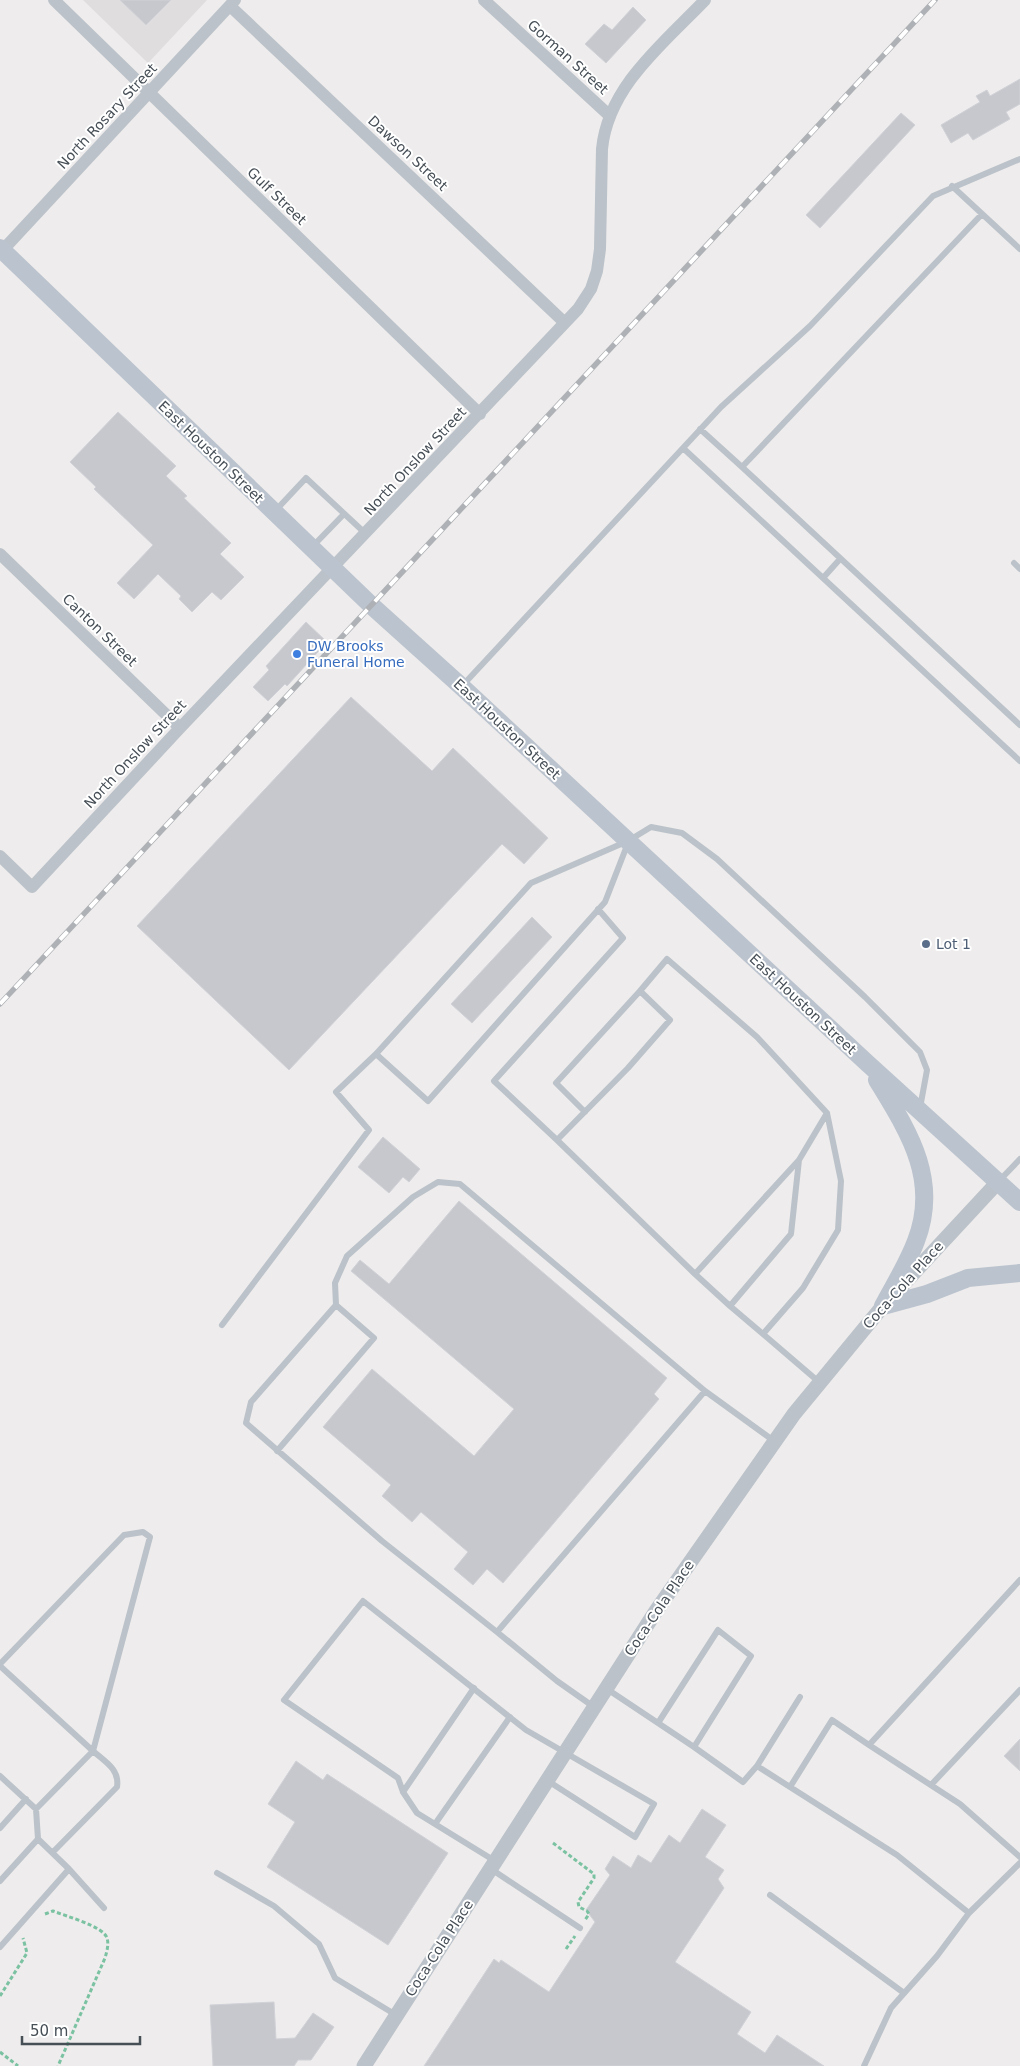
<svg xmlns="http://www.w3.org/2000/svg" width="1020" height="2066" font-family="'DejaVu Sans',sans-serif">
<style>
.education{fill:#dfdddd}
.building{fill:#c7c8ce;stroke:#d0d2d7}
.lines{fill:none;stroke-linecap:round;stroke-linejoin:round}
.path{stroke:#7ac2a1;stroke-width:3;stroke-dasharray:4 2.5;stroke-linecap:butt}
.service{stroke:#bbc2c9;stroke-width:6}
.minor{stroke:#bbc2c9;stroke-width:12}
.tertiary{stroke:#bbc2c9;stroke-width:15}
.secondary{stroke:#bbc3ce;stroke-width:18}
.rail-casing{stroke:#aeb1b5;stroke-width:5.5}
.rail{stroke:#fff;stroke-width:4;stroke-dasharray:11;stroke-linecap:butt}
.shop-dot{fill:#3f7fe0;stroke:#fff;stroke-width:2}
.service-dot{fill:#5c6f8a;stroke:#fff;stroke-width:2}
.labels{text-anchor:middle;stroke-width:4;stroke-linejoin:round;paint-order:stroke}
.street-label{font-size:14px;fill:#464e56;stroke:#fff}
.shop-label{font-size:14px;fill:#366cbe;stroke:#fff;text-anchor:start}
.service-label{font-size:14px;fill:#4e5e75;stroke:#fff;text-anchor:start}
</style>
<rect width="100%" height="100%" fill="#eeecec"/>
<path class="education" d="M 83,0 L 207,0 L 148,63 Z"/>
<path class="building" d="M 120,0 L 171,0 L 146,25 Z
M 633,7 L 646,20 L 606,63 L 585,44 L 604,24 L 612,30 Z
M 1020,79 L 1020,104 L 1006,112 L 1010,119 L 973,140 L 968,133 L 951,143 L 941,125 L 980,102 L 976,96 L 987,90 L 990,96 Z
M 901,113 L 915,125 L 820,228 L 806,215 Z
M 118,412 L 176,466 L 166,476 L 187,496 L 184,498 L 231,543 L 220,554 L 244,577 L 221,600 L 212,592 L 192,612 L 179,599 L 181,596 L 158,574 L 134,599 L 117,583 L 153,545 L 94,489 L 96,487 L 70,462 Z
M 306,622 L 327,642 L 287,686 L 285,684 L 268,701 L 253,687 L 269,670 L 266,666 Z
M 351,697 L 432,771 L 453,748 L 548,838 L 524,864 L 502,844 L 289,1070 L 137,926 Z
M 532,917 L 552,937 L 472,1023 L 451,1004 Z
M 383,1137 L 420,1169 L 409,1182 L 403,1177 L 389,1193 L 358,1167 Z
M 459,1201 L 667,1378 L 654,1394 L 659,1399 L 503,1583 L 487,1569 L 473,1585 L 454,1569 L 468,1552 L 421,1512 L 412,1522 L 382,1496 L 391,1485 L 323,1427 L 372,1369 L 474,1456 L 514,1409 L 351,1271 L 360,1260 L 389,1284 Z
M 1020,1739 L 1020,1771 L 1004,1756 Z
M 296,1761 L 323,1780 L 327,1774 L 448,1853 L 388,1945 L 267,1867 L 295,1822 L 268,1804 Z
M 702,1809 L 726,1825 L 705,1857 L 724,1870 L 718,1879 L 724,1888 L 675,1962 L 751,2012 L 737,2034 L 765,2053 L 777,2035 L 824,2066 L 424,2066 L 494,1959 L 499,1963 L 501,1960 L 549,1992 L 595,1922 L 586,1910 L 610,1875 L 605,1869 L 613,1856 L 631,1868 L 638,1855 L 651,1863 L 669,1835 L 680,1843 Z
M 274,2002 L 276,2039 L 295,2038 L 313,2013 L 334,2027 L 311,2060 L 298,2060 L 294,2066 L 213,2066 L 210,2005 Z"/>
<g class="lines">
<path class="path" d="M 553,1843 L 594,1874 L 594,1878 L 578,1902 L 579,1907 L 587,1911 L 589,1914 L 585,1920
M 45,1914 L 53,1911 C 65,1916 103,1926 107,1938 C 109,1944 107,1951 105,1958 L 58,2066
M 566,1949 L 575,1936
M 0,1996 L 27,1953 L 23,1938
M 0,2052 L 18,2066"/>
<path class="service" d="M 952,186 L 1020,249
M 982,214 L 742,467 L 1020,725
M 700,429 L 742,467
M 683,448 L 721,407 L 810,326 L 933,196 L 1020,159
M 276,510 L 306,478 L 366,534
M 312,547 L 344,514
M 1014,563 L 1020,569
M 823,578 L 840,559
M 462,686 L 683,448 L 1020,761
M 628,843 L 605,902 L 428,1101 L 376,1054 L 531,883 L 628,841 L 651,827 L 682,833 L 717,859 L 865,997 L 920,1052 L 927,1070 L 920,1108
M 640,991 L 667,959 L 757,1037 L 827,1113 L 841,1181 L 838,1230 L 803,1288 L 763,1334 L 730,1306 L 791,1234 L 799,1160 L 827,1113
M 585,1112 L 556,1083 L 640,991 L 670,1020 L 628,1068 L 557,1140 L 494,1081 L 623,938 L 598,909
M 557,1140 L 695,1274
M 999,1181 L 1020,1159
M 336,1305 L 335,1283 L 347,1256 L 413,1197 L 438,1182 L 460,1184 L 705,1391
M 730,1306 L 695,1274 L 799,1160
M 222,1325 L 369,1130 L 336,1092 L 376,1054
M 763,1334 L 819,1382
M 277,1451 L 374,1338 L 336,1305 L 251,1402 L 246,1423 L 382,1541 L 497,1632
M 1020,1580 L 869,1745 L 960,1804 L 1020,1857
M 0,1664 L 124,1535 L 143,1532 L 150,1537 L 93,1751 C 104,1761 120,1769 117,1787 L 53,1852
M 0,1666 L 93,1751 L 36,1809
M 607,1689 L 694,1747 L 751,1656 L 718,1630 L 658,1723
M 800,1697 L 757,1766 L 897,1855 L 969,1913 L 1020,1863
M 594,1707 L 557,1681 L 497,1632 L 705,1391 L 774,1441
M 694,1747 L 743,1782 L 757,1766
M 0,1776 L 36,1809 L 38,1839 L 69,1869 L 104,1908
M 931,1785 L 1020,1690
M 790,1787 L 832,1720 L 869,1745
M 403,1792 L 474,1688
M 435,1824 L 510,1717
M 0,1828 L 26,1799
M 495,1861 L 417,1813 L 403,1792 L 398,1778 L 284,1700 L 363,1601 L 526,1730 L 654,1804 L 635,1837 L 548,1781
M 491,1869 L 580,1928
M 217,1873 L 274,1906 L 319,1944 L 335,1978 L 396,2015
M 0,1881 L 38,1839
M 770,1895 L 904,1993
M 0,1947 L 69,1869
M 864,2066 L 891,2008 L 937,1956 L 969,1913"/>
<path class="minor" d="M 54,0 L 480,414
M 484,0 L 610,116
M 230,6 L 565,323
M 0,253 L 235,0
M 0,554 L 180,728
M 0,856 L 32,887 L 180,728 L 578,309 L 591,289 L 597,271 L 600,249 L 602,149 C 608,86 665,42 705,0"/>
<path class="tertiary" d="M 364,2066 L 656,1611 L 794,1414 L 883,1306 L 998,1182"/>
<path class="secondary" d="M 0,248 L 372,606 L 462,687 L 866,1062 L 1020,1202
M 877,1080 C 908,1131 940,1179 916,1241 C 908,1263 894,1285 883,1306
M 883,1306 L 927,1294 L 968,1278 L 1020,1273"/>
<g class="rail-casing">
<path id="rail" d="M 0,1004 L 935,0"/>
</g>
<use href="#rail" class="rail"/>
</g>
<circle class="shop-dot" cx="297" cy="654" r="5"/>
<circle class="service-dot" cx="926" cy="944" r="5"/>
<g class="labels">
<g class="street-label">
<text transform="translate(568 57) rotate(42)" y="5">Gorman Street</text>
<text transform="translate(107 116) rotate(-47)" y="5">North Rosary Street</text>
<text transform="translate(408 153) rotate(43)" y="5">Dawson Street</text>
<text transform="translate(277 196) rotate(44)" y="5">Gulf Street</text>
<text transform="translate(211 452) rotate(44)" y="5">East Houston Street</text>
<text transform="translate(415 461) rotate(-47)" y="5">North Onslow Street</text>
<text transform="translate(100 630) rotate(44)" y="5">Canton Street</text>
<text transform="translate(507 729) rotate(43)" y="5">East Houston Street</text>
<text transform="translate(135 754) rotate(-47)" y="5">North Onslow Street</text>
<text transform="translate(803 1004) rotate(43)" y="5">East Houston Street</text>
<text transform="translate(903 1285) rotate(-48)" y="5">Coca-Cola Place</text>
<text transform="translate(659 1608) rotate(-56)" y="5">Coca-Cola Place</text>
<text transform="translate(439 1948) rotate(-57)" y="5">Coca-Cola Place</text>
</g>
<g class="shop-label">
<text x="307" y="651">DW Brooks<tspan x="307" dy="16">Funeral Home</tspan></text>
</g>
<g class="service-label">
<text x="936" y="949">Lot 1</text>
</g>
</g>
<path d="M22 2036v8h118v-8" fill="none" stroke="#464e56" stroke-width="2.5"/>
<text x="30" y="2036" font-size="15" fill="#464e56" stroke="#ffffff" stroke-width="4" paint-order="stroke">50 m</text>
</svg>
